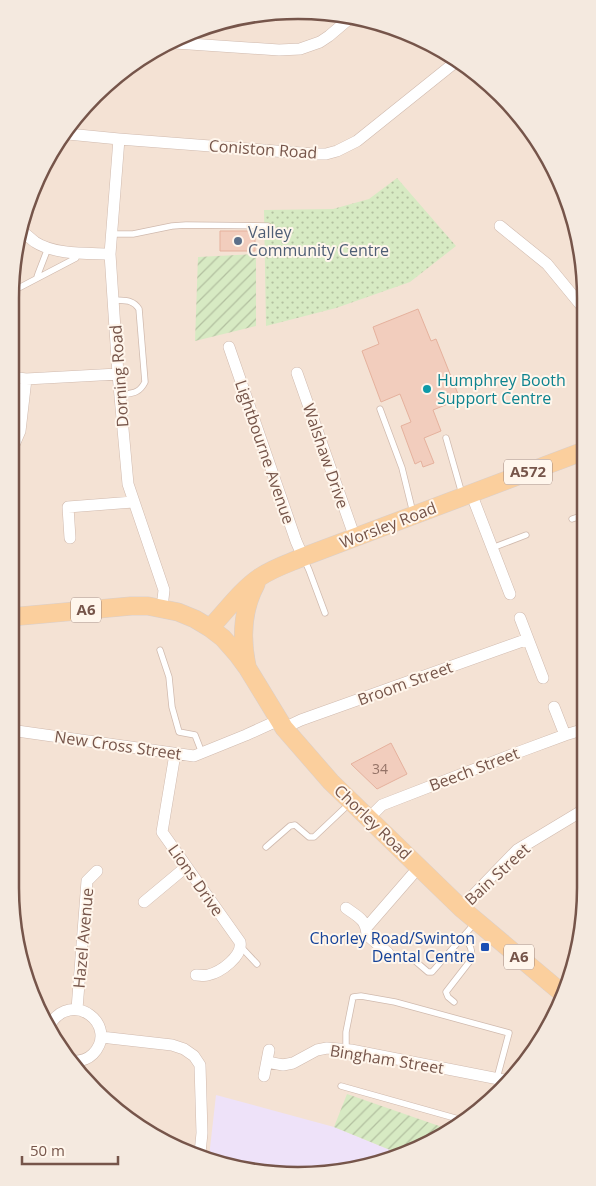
<svg xmlns="http://www.w3.org/2000/svg" width="596" height="1186" font-family="'Open Sans',sans-serif">
<style>
.residential{fill:#f4e2d4}
.education{fill:#eee2f9}
.park{fill:url(#park-dots)}
.garden{fill:url(#garden-furrows)}
.building{fill:#f2cdbd;stroke:#e5b19d}
.lines{fill:none;stroke-linecap:round;stroke-linejoin:round}
.service-casing{stroke:#d0baae;stroke-width:7}
.minor-casing{stroke:#d0baae;stroke-width:12}
.primary-casing{stroke:#d9cfcc;stroke-width:19}
.service{stroke:#fff;stroke-width:5.5}
.minor{stroke:#fff;stroke-width:11}
.primary{stroke:#fbcf9d;stroke-width:18}
.service-dot{fill:#5c6f8a;stroke:#fff6ec;stroke-width:2}
.culture-dot{fill:#0f9aa8;stroke:#fff6ec;stroke-width:2}
.transit-dot{fill:#1a4fb4;stroke:#fff6ec;stroke-width:2}
.labels{text-anchor:middle;stroke-width:4;stroke-linejoin:round;paint-order:stroke}
.number-label{font-size:14px;fill:#957367}
.shield{fill:#fff6ec;stroke:#9f857b;stroke-width:1}
.shield-label{font-size:15px;font-weight:bold;fill:#76554a}
.street-label{font-size:16px;fill:#76554a;stroke:#fff6ec}
.service-label{font-size:16px;fill:#4e5e75;stroke:#fff6ec;text-anchor:start}
.culture-label{font-size:16px;fill:#0d838f;stroke:#fff6ec;text-anchor:start}
.transit-label{font-size:16px;fill:#164399;stroke:#fff6ec;text-anchor:end}
.rim{fill:none;stroke:#76554a;stroke-width:2.5}
</style>
<defs>
<pattern id="park-dots" width="8" height="8" patternUnits="userSpaceOnUse" patternTransform="scale(1.25)"><rect width="8" height="8" fill="#d7eac3"/><path d="M2 2h.1M6 6h.1" fill="none" stroke="#b3c0a0" stroke-width="1.8" stroke-linecap="round"/></pattern>
<pattern id="garden-furrows" width="10" height="10" patternUnits="userSpaceOnUse" patternTransform="scale(1.25)"><rect width="10" height="10" fill="#d7eac3"/><path d="M-1 1l2-2M0 10L10 0M9 11l2-2" fill="none" stroke="#b3c0a0"/></pattern>
</defs>
<rect width="100%" height="100%" fill="#fdf1e5"/>
<path class="residential" d="M 317,11 L 425,40 L 474,70 L 527,123 L 564,188 L 583,260 L 585,907 L 556,1015 L 502,1091 L 426,1146 L 335,1174 L 242,1170 L 138,1128 L 70,1064 L 25,981 L 10,888 L 11,279 L 40,171 L 108,82 L 205,25 Z"/>
<path class="education" d="M 216,1095 L 334,1127 L 400,1154 L 335,1174 L 242,1170 L 209,1157 Z"/>
<path class="park" d="M 397,178 L 456,246 L 410,282 L 336,308 L 266,326 L 264,210 L 333,209 L 369,199 Z"/>
<path class="garden" d="M 256,254 L 256,326 L 195,341 L 198,257 Z
M 347,1094 L 442,1127 L 438,1137 L 426,1146 L 400,1154 L 334,1127 Z"/>
<path class="building" d="M 220,231 L 255,231 L 255,251 L 220,251 Z
M 418,309 L 431,341 L 436,339 L 460,399 L 433,410 L 441,431 L 424,438 L 434,463 L 423,467 L 421,461 L 415,464 L 401,426 L 411,422 L 400,394 L 381,402 L 362,351 L 379,344 L 373,327 Z
M 391,743 L 407,774 L 377,789 L 351,764 Z"/>
<g class="lines">
<g class="service-casing">
<path id="service" d="M 112,234 L 133,234 L 172,226 L 186,225 L 268,226
M 37,277 L 38,274 L 48,248
M 11,292 L 76,258 L 77,252
M 114,300 C 124,301 133,299 139,309 L 145,382 C 139,394 132,393 120,395
M 380,409 L 402,468 L 413,513
M 446,438 L 462,494
M 572,519 L 584,515
M 492,548 L 526,535
M 304,559 L 309,570 L 325,613
M 160,650 L 169,677 L 172,707 L 179,732 L 195,735 L 202,753
M 266,847 L 290,826 L 295,825 L 309,837 L 314,837 L 350,803
M 241,947 L 257,964
M 414,960 L 428,972 L 432,972 L 475,923
M 454,1002 L 448,997 L 446,992 L 470,961 C 474,951 470,944 463,937
M 346,1050 L 346,1032 L 353,997 L 361,996 L 395,1002 L 509,1033 L 497,1078
M 341,1086 L 462,1120"/>
</g>
<g class="minor-casing">
<path id="minor" d="M 175,43 L 279,50 L 300,49 L 320,42 L 329,36 L 349,19
M 68,134 L 119,139 L 314,154 L 326,154 L 337,151 L 357,141 L 458,60
M 119,139 L 110,254 L 118,374 L 128,484 L 164,590 L 162,608
M 500,226 L 547,264 L 584,309
M 23,232 C 27,235 31,239 35,242 C 55,255 87,253 110,254
M 229,347 L 296,541 L 303,557
M 297,373 L 355,538
M 11,377 L 26,379 L 118,374
M 10,454 L 20,431 L 26,379
M 471,493 L 510,594
M 70,538 L 68,507 L 133,502
M 520,618 L 543,678
M 554,707 L 565,735
M 284,728 L 301,720 L 528,639
M 10,730 L 194,756 L 246,735 L 279,720
M 175,754 L 162,832 L 240,942 C 243,956 221,972 208,975 C 204,976 200,975 196,975
M 369,818 L 382,805 L 519,752 L 565,735 L 585,729
M 144,902 L 186,867
M 346,908 C 358,917 366,919 367,935 L 388,953
M 461,908 L 517,850 L 585,809
M 366,928 L 419,867
M 77,1009 L 87,881 L 97,871
M 49,1026 C 72,987 120,1026 93,1054 C 86,1061 78,1062 68,1061
M 101,1037 L 172,1045 L 184,1049 L 194,1056 L 200,1065 L 202,1133 L 200,1153
M 267,1062 L 283,1065 L 293,1063 L 317,1050 L 327,1048 L 351,1050 L 509,1081
M 264,1076 L 269,1050"/>
</g>
<g class="primary-casing">
<path id="primary" d="M 10,617 L 131,606 L 148,606 L 178,612 L 195,619 L 210,628 L 223,638 L 237,654 L 248,669 L 284,728 L 331,782 L 461,908 L 562,993
M 210,628 C 226,611 241,590 260,577 C 273,568 289,563 303,557 L 584,451
M 247,666 C 241,638 242,610 256,584"/>
</g>
<use href="#service" class="service"/>
<use href="#minor" class="minor"/>
<use href="#primary" class="primary"/>
</g>
<circle class="service-dot" cx="238" cy="241" r="5"/>
<circle class="culture-dot" cx="427" cy="389" r="5"/>
<rect class="transit-dot" x="480" y="942" width="10" height="10" rx="2.5"/>
<g class="labels">
<g class="number-label">
<text x="380" y="774">34</text>
</g>
<g class="shield">
<rect x="504" y="459.5" width="48" height="25" rx="4"/>
<rect x="71" y="597.5" width="30" height="25" rx="4"/>
<rect x="504" y="944.5" width="30" height="25" rx="4"/>
</g>
<g class="shield-label">
<text x="528" y="477">A572</text>
<text x="86" y="615">A6</text>
<text x="519" y="962">A6</text>
</g>
<g class="street-label">
<text transform="translate(263 149) rotate(4)" y="6">Coniston Road</text>
<text transform="translate(119 376) rotate(-94)" y="6">Dorning Road</text>
<text transform="translate(265 452) rotate(71)" y="6">Lightbourne Avenue</text>
<text transform="translate(326 456) rotate(71)" y="6">Walshaw Drive</text>
<text transform="translate(388 525) rotate(-21)" y="6">Worsley Road</text>
<text transform="translate(405 683) rotate(-20)" y="6">Broom Street</text>
<text transform="translate(118 745) rotate(8)" y="6">New Cross Street</text>
<text transform="translate(474 769) rotate(-21)" y="6">Beech Street</text>
<text transform="translate(373 822) rotate(44)" y="6">Chorley Road</text>
<text transform="translate(497 874) rotate(-43)" y="6">Bain Street</text>
<text transform="translate(196 880) rotate(55)" y="6">Lions Drive</text>
<text transform="translate(83 938) rotate(-85)" y="6">Hazel Avenue</text>
<text transform="translate(387 1059) rotate(9)" y="6">Bingham Street</text>
</g>
<g class="service-label">
<text x="248" y="238">Valley<tspan x="248" dy="18">Community Centre</tspan></text>
</g>
<g class="culture-label">
<text x="437" y="386">Humphrey Booth<tspan x="437" dy="18">Support Centre</tspan></text>
</g>
<g class="transit-label">
<text x="475" y="944">Chorley Road/Swinton<tspan x="475" dy="18">Dental Centre</tspan></text>
</g>
</g>
<path d="M0 0H596V1186H0ZM298 19H298A279 279 0 0 1 577 298V888A279 279 0 0 1 298 1167H298A279 279 0 0 1 19 888V298A279 279 0 0 1 298 19Z" fill="#f4e9df" fill-rule="evenodd"/>
<path class="rim" d="M298 19H298A279 279 0 0 1 577 298V888A279 279 0 0 1 298 1167H298A279 279 0 0 1 19 888V298A279 279 0 0 1 298 19Z"/>
<path d="M22 1156v8h96v-8" fill="none" stroke="#76554a" stroke-width="2.5"/>
<text x="30" y="1156" font-size="15" fill="#76554a" stroke="#fff6ec" stroke-width="4" paint-order="stroke">50 m</text>
</svg>
